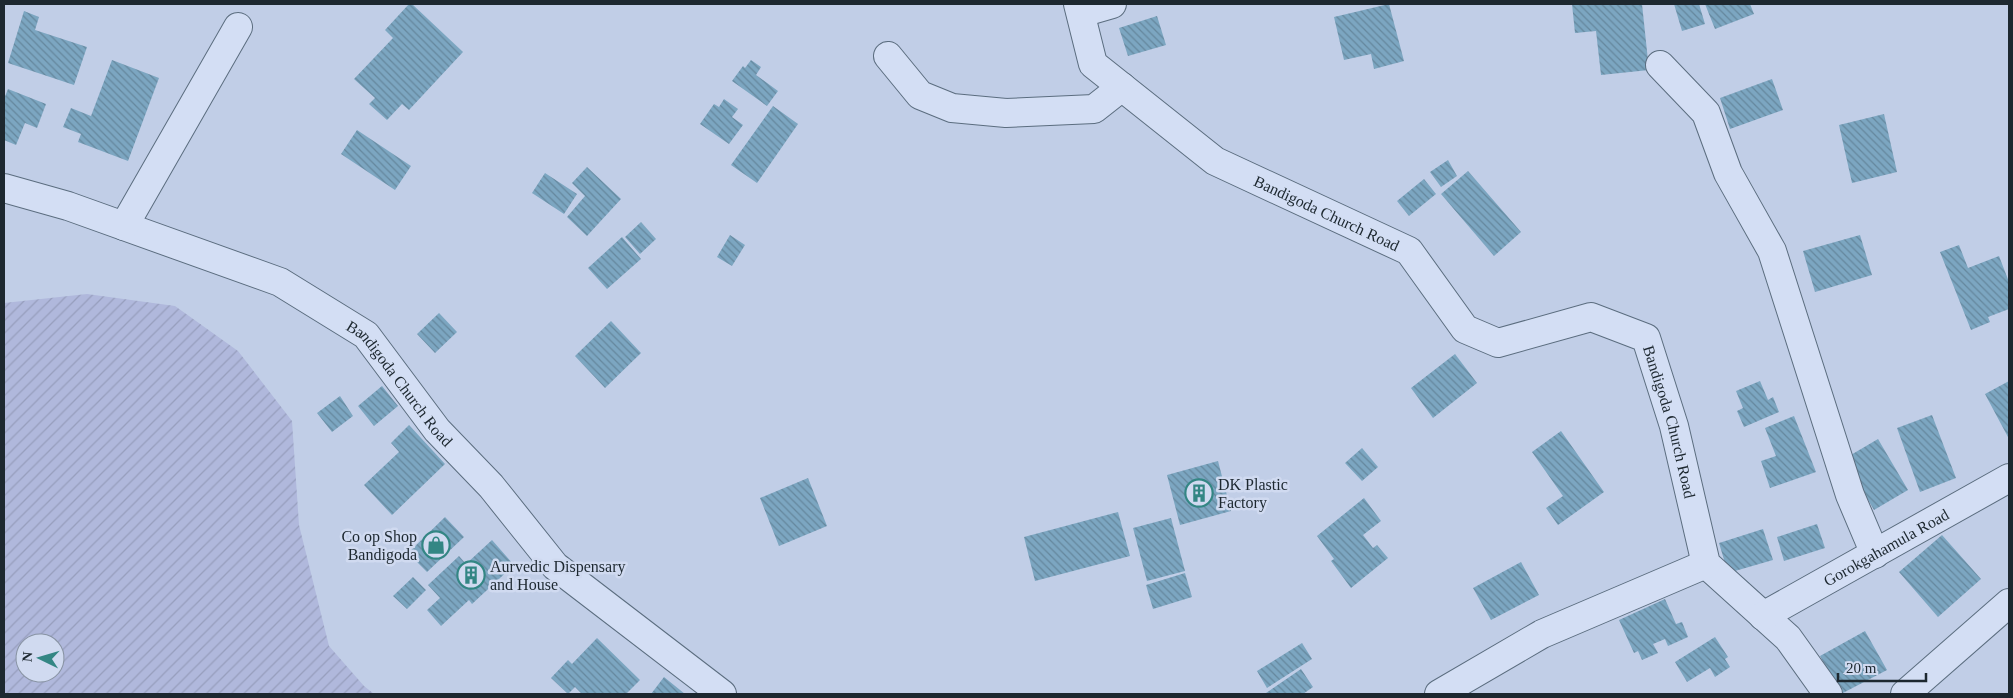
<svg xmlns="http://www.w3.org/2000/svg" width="2013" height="698" font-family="'Times New Roman',serif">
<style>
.farmland{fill:url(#farmland-furrows);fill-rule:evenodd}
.building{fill:url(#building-back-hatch)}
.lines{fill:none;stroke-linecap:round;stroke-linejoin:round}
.street-casing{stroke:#5b6d7f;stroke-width:30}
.street{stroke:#d3def4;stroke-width:28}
.labels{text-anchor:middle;stroke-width:5;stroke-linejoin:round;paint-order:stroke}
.street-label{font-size:16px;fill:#1d2830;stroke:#d0daf0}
.poi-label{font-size:16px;fill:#1d2830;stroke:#d0daf0;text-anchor:start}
</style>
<defs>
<pattern id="farmland-furrows" width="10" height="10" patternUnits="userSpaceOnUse" patternTransform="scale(1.25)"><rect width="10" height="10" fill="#b0b8dc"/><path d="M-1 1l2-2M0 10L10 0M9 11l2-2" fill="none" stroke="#979ebd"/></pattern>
<pattern id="building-back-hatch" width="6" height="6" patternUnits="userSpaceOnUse" patternTransform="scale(1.25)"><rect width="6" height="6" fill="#7ca6c1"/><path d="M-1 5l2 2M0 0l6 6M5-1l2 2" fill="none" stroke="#65879d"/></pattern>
</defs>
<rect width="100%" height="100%" fill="#c1cee7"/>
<path class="farmland" d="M 87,294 L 175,306 L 238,351 L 292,421 L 299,525 L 329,646 L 364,686 L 374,694 L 4,694 L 4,303 ZM 25,643 L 55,643 L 55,673 L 25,673 Z"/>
<path class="building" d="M 409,4 L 412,4 L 463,52 L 409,110 L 402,104 L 387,120 L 369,104 L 375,98 L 354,79 L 393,38 L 385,30 Z
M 1389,4 L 1404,61 L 1374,69 L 1371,54 L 1344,60 L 1334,17 Z
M 1572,4 L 1642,4 L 1649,70 L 1601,75 L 1596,31 L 1575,33 Z
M 1674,4 L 1699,4 L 1705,24 L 1682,31 Z
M 1705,4 L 1750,4 L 1754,14 L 1715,29 Z
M 24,11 L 39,17 L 35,30 L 87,47 L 74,85 L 8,63 Z
M 1157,16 L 1166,45 L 1128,56 L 1119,28 Z
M 112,60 L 159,78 L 128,161 L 78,142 L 81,134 L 63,127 L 71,108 L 91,116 Z
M 751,60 L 761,67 L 756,75 L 778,91 L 767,106 L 732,81 L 743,66 L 745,68 Z
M 1772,79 L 1783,110 L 1730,129 L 1720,98 Z
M 8,89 L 46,104 L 37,128 L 25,123 L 16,145 L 4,140 L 4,99 Z
M 724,99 L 738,109 L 732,117 L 743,125 L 729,144 L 700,124 L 714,104 L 719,107 Z
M 773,106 L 798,124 L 757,183 L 731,165 Z
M 1884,114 L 1897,172 L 1852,183 L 1839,125 Z
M 357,130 L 411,166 L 395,190 L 341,154 Z
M 1448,160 L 1457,176 L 1441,187 L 1430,172 Z
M 587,167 L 621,199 L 587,236 L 567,217 L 585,196 L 572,183 Z
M 1468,171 L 1521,232 L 1494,256 L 1441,194 Z
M 545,173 L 577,194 L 564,214 L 532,193 Z
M 1424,179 L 1436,194 L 1409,216 L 1397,201 Z
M 641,222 L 656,239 L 640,254 L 625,237 Z
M 730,235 L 745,245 L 732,266 L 717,257 Z
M 1860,235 L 1872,275 L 1815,292 L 1803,251 Z
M 622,237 L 641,259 L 607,289 L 588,268 Z
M 1959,245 L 1968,268 L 1999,256 L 2009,282 L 2009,309 L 1988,317 L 1990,322 L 1971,330 L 1940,252 Z
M 439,313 L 457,332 L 435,353 L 417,334 Z
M 611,321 L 641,353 L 605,388 L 575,356 Z
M 1455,354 L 1477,383 L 1433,418 L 1411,388 Z
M 1760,381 L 1768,400 L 1773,397 L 1779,412 L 1744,427 L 1737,411 L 1743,408 L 1736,391 Z
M 2009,381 L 2009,439 L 1985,394 Z
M 382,386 L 398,406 L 374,426 L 358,406 Z
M 340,396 L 353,416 L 332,432 L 317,413 Z
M 1932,415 L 1956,478 L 1920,492 L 1897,428 Z
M 1794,416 L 1816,472 L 1770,488 L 1761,461 L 1776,456 L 1765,428 Z
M 409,425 L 445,464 L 392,515 L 364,485 L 399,452 L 391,443 Z
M 1561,431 L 1604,492 L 1558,525 L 1546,508 L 1563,496 L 1532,452 Z
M 1878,439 L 1908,490 L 1874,510 L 1844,459 Z
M 1362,448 L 1378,467 L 1362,481 L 1345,463 Z
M 1218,461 L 1231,511 L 1180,525 L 1167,475 Z
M 808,478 L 827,526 L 779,546 L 760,498 Z
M 1364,498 L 1381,521 L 1363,535 L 1373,548 L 1377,545 L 1388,558 L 1351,588 L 1331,561 L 1334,559 L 1317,536 Z
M 1118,512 L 1130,556 L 1035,581 L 1024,537 Z
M 445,517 L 464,537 L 427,572 L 408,553 Z
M 1171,518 L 1185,571 L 1147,581 L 1133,528 Z
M 1817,524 L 1825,548 L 1784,561 L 1777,537 Z
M 1763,529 L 1773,560 L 1728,573 L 1719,543 Z
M 1942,535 L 1981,579 L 1938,617 L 1899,572 Z
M 492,540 L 514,565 L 472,604 L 469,600 L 441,626 L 427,610 L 440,598 L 428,585 L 459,556 L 466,564 Z
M 1521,562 L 1539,595 L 1491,620 L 1473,588 Z
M 1185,573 L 1192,597 L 1153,609 L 1146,585 Z
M 413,577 L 426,590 L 407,609 L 393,596 Z
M 1665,599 L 1676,624 L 1682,622 L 1688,637 L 1668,646 L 1665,639 L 1653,644 L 1658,653 L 1642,660 L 1638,651 L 1634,653 L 1619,620 Z
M 1865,631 L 1887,670 L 1841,694 L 1820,656 Z
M 1715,637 L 1728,657 L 1725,659 L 1730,667 L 1715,677 L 1710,668 L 1687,682 L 1675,662 Z
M 597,638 L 640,680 L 626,694 L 582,694 L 575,687 L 568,694 L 551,678 L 568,660 L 572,664 Z
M 1302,643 L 1312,659 L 1267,688 L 1257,671 Z
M 1301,669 L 1313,687 L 1303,694 L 1267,694 L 1266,693 Z
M 664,677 L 685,694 L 651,694 Z"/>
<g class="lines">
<g class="street-casing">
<g id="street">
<path id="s1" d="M 1078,4 L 1093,64 L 1215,161 L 1409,251 L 1465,329 L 1498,343 L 1591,317 L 1646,338 L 1674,426 L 1706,564 L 1788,638 L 1828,694"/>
<path d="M 1081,13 L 1112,4"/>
<path d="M 888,56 L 920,95 L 952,108 L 1006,113 L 1094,109 L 1122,87"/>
<path d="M 1660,65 L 1706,113 L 1728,173 L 1772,251 L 1850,495 L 1875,554"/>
<path id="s2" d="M 4,188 L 68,206 L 280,282 L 366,335 L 437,430 L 491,486 L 555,566 L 722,694"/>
<path d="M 124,226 L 238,27"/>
<path id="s3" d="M 1763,616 L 2009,478"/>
<path d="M 1439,694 L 1542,634 L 1706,564"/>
<path d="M 1905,694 L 2009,603"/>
</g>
</g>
<use href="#street" class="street"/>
</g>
<defs>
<g id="building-ring" transform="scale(1.4375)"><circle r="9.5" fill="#d0daf0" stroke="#338684" stroke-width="1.5"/><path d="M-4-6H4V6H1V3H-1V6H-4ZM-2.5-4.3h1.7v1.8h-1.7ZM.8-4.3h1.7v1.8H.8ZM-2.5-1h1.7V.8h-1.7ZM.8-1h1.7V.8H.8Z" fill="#338684"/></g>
<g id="shop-ring" transform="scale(1.4375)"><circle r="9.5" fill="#d0daf0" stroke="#338684" stroke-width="1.5"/><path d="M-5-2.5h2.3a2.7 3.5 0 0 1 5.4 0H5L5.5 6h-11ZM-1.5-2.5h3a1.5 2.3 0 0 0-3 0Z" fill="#338684"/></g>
</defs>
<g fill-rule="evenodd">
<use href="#building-ring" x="1199" y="493"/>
<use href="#shop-ring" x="436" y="545"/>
<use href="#building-ring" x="471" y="575"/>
</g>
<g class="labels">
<g class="street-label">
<text dy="6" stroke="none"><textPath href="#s1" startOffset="341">Bandigoda Church Road</textPath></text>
<text dy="6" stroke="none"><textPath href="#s2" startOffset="451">Bandigoda Church Road</textPath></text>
<text dy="6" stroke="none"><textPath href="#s1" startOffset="806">Bandigoda Church Road</textPath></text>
<text dy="6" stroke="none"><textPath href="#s3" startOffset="141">Gorokgahamula Road</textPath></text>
</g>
<g class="poi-label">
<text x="1218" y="490">DK Plastic<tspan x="1218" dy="18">Factory</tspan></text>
<text x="417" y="542" text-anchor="end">Co op Shop<tspan x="417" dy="18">Bandigoda</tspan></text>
<text x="490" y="572">Aurvedic Dispensary<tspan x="490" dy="18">and House</tspan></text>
</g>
</g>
<rect width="2013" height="698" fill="none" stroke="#1d2830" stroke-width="10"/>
<g transform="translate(40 658) rotate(275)"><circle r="24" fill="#d0daf0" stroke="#8893a3"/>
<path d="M0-4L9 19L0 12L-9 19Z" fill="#338684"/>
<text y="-8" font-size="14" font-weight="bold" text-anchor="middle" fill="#1d2830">N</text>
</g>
<path d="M1838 673v8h88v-8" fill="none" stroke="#1d2830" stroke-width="2.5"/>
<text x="1846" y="673" font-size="15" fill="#1d2830" stroke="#d0daf0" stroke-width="4" paint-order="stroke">20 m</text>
</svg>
